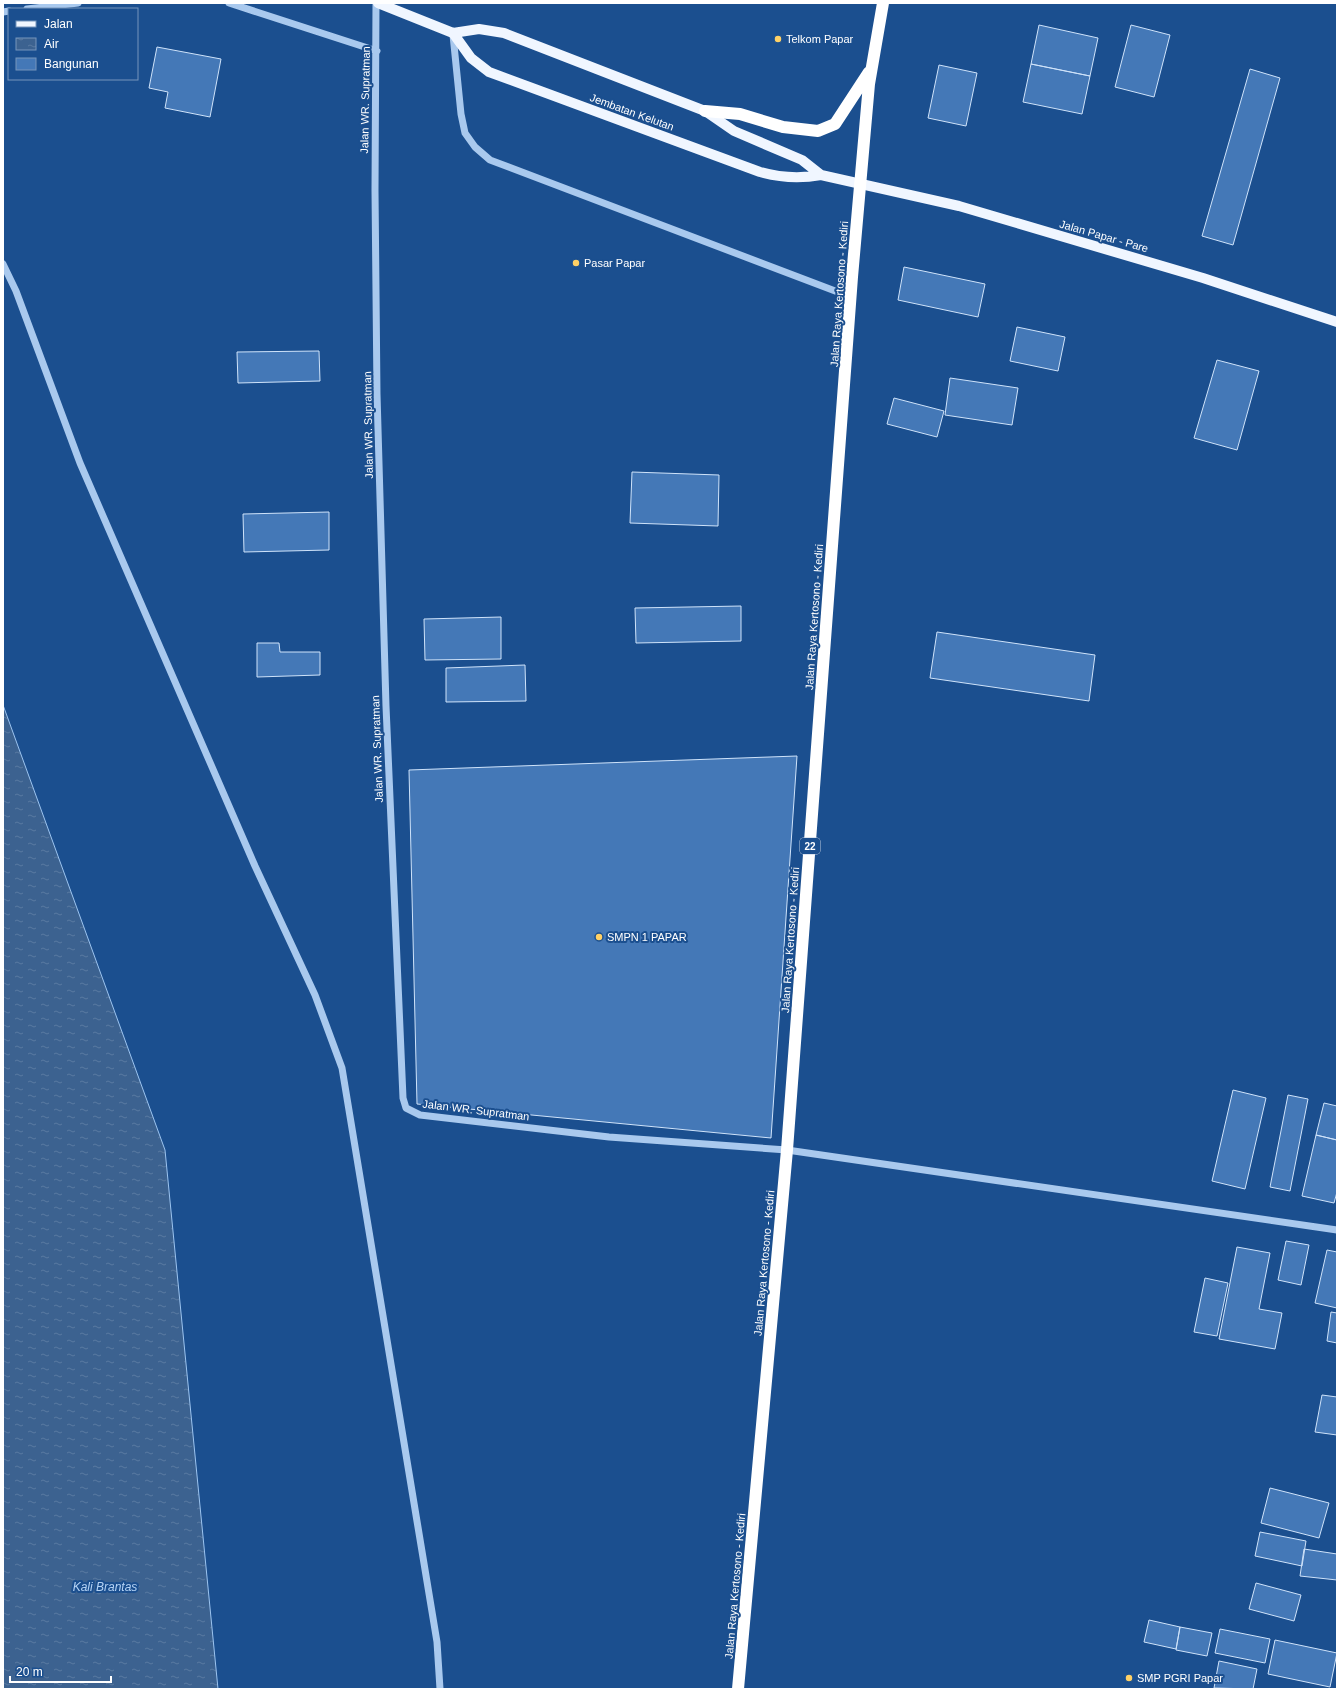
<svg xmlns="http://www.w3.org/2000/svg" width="1340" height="1692" font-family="Arial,sans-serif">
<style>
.water{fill:url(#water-ripples);stroke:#9cc4f0}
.building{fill:#4478b7;stroke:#cfe3fa}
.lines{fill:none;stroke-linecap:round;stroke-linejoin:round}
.minor{stroke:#a9c9ee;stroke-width:7}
.major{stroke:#f0f6ff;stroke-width:10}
.highway{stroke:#fff;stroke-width:12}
.poi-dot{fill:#ffd166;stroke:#1b4f8f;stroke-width:1.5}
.labels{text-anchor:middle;stroke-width:4;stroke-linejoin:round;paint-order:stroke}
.shield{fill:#1b4f8f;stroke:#bbcadd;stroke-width:1}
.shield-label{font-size:10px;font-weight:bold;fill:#fff}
.poi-label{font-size:11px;fill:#fff;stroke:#1b4f8f;text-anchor:start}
.street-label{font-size:11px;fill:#fff;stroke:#1b4f8f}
.water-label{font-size:12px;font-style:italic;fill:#b5d3f5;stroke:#1b4f8f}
</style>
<defs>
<pattern id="water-ripples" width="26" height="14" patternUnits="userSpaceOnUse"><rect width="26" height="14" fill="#3c6290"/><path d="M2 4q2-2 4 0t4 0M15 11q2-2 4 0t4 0" fill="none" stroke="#597aa1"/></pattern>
</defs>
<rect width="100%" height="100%" fill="#1b4f8f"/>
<path class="water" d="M 3,705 L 165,1150 L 218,1689 L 3,1689 Z"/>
<path class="building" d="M 1039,25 L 1098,38 L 1090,76 L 1031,64 Z
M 1131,25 L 1170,35 L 1154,97 L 1115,87 Z
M 157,47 L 221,59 L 210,117 L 165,108 L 168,92 L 149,88 Z
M 1031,64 L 1090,76 L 1082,114 L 1023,102 Z
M 939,65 L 977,73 L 966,126 L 928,118 Z
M 1250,69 L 1280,78 L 1233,245 L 1202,236 Z
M 904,267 L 985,284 L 978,317 L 898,300 Z
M 1017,327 L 1065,337 L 1058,371 L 1010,361 Z
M 319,351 L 320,381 L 238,383 L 237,352 Z
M 1217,360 L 1259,371 L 1237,450 L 1194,438 Z
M 950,378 L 1018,388 L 1012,425 L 945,415 Z
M 894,398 L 944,411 L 937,437 L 887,424 Z
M 632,472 L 719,475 L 718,526 L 630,523 Z
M 329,512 L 329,550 L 244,552 L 243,514 Z
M 741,606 L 741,641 L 636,643 L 635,608 Z
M 501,617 L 501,659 L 425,660 L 424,619 Z
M 937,632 L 1095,655 L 1089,701 L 930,678 Z
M 257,643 L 279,643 L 280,652 L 320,652 L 320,675 L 257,677 Z
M 525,665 L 526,701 L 446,702 L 446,668 Z
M 797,756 L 771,1138 L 417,1104 L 409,770 Z
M 1233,1090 L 1266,1098 L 1245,1189 L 1212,1181 Z
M 1288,1095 L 1308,1099 L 1290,1191 L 1270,1187 Z
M 1324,1103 L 1337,1106 L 1337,1140 L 1316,1135 Z
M 1316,1135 L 1337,1140 L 1337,1192 L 1334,1203 L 1302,1196 Z
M 1286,1241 L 1309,1245 L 1301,1285 L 1278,1280 Z
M 1237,1247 L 1270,1253 L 1259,1309 L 1282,1313 L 1275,1349 L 1219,1339 Z
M 1327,1250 L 1337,1252 L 1337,1308 L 1315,1303 Z
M 1205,1278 L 1228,1283 L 1217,1336 L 1194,1332 Z
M 1331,1312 L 1337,1313 L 1337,1343 L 1327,1341 Z
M 1322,1395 L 1337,1397 L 1337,1435 L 1315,1432 Z
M 1270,1488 L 1329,1503 L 1319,1538 L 1261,1523 Z
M 1260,1532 L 1306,1541 L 1302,1566 L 1255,1556 Z
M 1304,1549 L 1337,1554 L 1337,1580 L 1300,1576 Z
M 1256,1583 L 1301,1595 L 1294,1621 L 1249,1609 Z
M 1149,1620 L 1180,1627 L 1176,1649 L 1144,1642 Z
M 1180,1627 L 1212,1633 L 1207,1656 L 1176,1650 Z
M 1220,1629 L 1270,1639 L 1265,1663 L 1215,1653 Z
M 1275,1640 L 1337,1653 L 1330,1687 L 1268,1674 Z
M 1219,1661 L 1257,1669 L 1253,1689 L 1214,1688 Z"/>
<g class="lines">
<path class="minor" d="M 229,3 L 377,51
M 376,3 L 375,190 L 377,394 L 386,706 L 403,1098 L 406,1108 L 420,1115 L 609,1137 L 787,1150 L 1337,1230
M 27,9 L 78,3
M 3,12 L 9,11
M 453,35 L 461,114 L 465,133 L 475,147 L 490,160 L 851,297
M 3,264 L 16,291 L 80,463 L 255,866 L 315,995 L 342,1068 L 437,1642 L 440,1689"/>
<path class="major" d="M 378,3 L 453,33 L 479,29 L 504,33 L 705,111 L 734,131 L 802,160 L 821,175
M 453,33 L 471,58 L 489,72 L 760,172 C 781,178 799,179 821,175 L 959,206 L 1203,278 L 1337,322"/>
<path class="highway" d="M 705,111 L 740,114 L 783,127 L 818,131 L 835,124 L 869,72
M 738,1689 L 787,1150 L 852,277 L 869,84 L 883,3"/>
</g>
<g class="poi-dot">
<circle cx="778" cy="39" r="4"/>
<circle cx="576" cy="263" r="4"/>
<circle cx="599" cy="937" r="4"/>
<circle cx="1129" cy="1678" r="4"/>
</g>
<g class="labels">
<rect class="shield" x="800" y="838" width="20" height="16" rx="3"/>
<g class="shield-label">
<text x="810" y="850">22</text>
</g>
<g class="poi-label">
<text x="786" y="43">Telkom Papar</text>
<text x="584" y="267">Pasar Papar</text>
<text x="607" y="941">SMPN 1 PAPAR</text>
<text x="1137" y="1682">SMP PGRI Papar</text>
</g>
<g class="street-label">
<text transform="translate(365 100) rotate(-89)" y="4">Jalan WR. Supratman</text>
<text transform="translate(632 112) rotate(20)" y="4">Jembatan Kelutan</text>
<text transform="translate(1104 236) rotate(16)" y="4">Jalan Papar - Pare</text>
<text transform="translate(839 294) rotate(-86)" y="4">Jalan Raya Kertosono - Kediri</text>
<text transform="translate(368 425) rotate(-91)" y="4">Jalan WR. Supratman</text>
<text transform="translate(814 617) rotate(-86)" y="4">Jalan Raya Kertosono - Kediri</text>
<text transform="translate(377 749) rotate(-92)" y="4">Jalan WR. Supratman</text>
<text transform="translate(790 940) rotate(-86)" y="4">Jalan Raya Kertosono - Kediri</text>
<text transform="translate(476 1110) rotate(7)" y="4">Jalan WR. Supratman</text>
<text transform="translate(764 1263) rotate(-85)" y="4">Jalan Raya Kertosono - Kediri</text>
<text transform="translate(735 1586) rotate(-85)" y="4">Jalan Raya Kertosono - Kediri</text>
</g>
<g class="water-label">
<text x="105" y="1591">Kali Brantas</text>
</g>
</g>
<rect width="1340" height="1692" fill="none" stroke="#ffffff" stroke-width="8"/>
<rect x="8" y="8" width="130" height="72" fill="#1b4f8f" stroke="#7695bc"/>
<rect x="16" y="21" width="20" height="6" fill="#f0f6ff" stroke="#7695bc"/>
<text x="44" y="28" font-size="12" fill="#ffffff">Jalan</text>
<rect x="16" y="38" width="20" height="12" fill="url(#water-ripples)" stroke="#7695bc"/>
<text x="44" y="48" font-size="12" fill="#ffffff">Air</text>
<rect x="16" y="58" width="20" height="12" fill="#4478b7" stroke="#7695bc"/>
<text x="44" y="68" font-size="12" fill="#ffffff">Bangunan</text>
<path d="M10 1676v6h101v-6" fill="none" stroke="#ffffff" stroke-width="2"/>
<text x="16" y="1676" font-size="12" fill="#ffffff" stroke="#1b4f8f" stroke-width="3" paint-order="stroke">20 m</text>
</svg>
